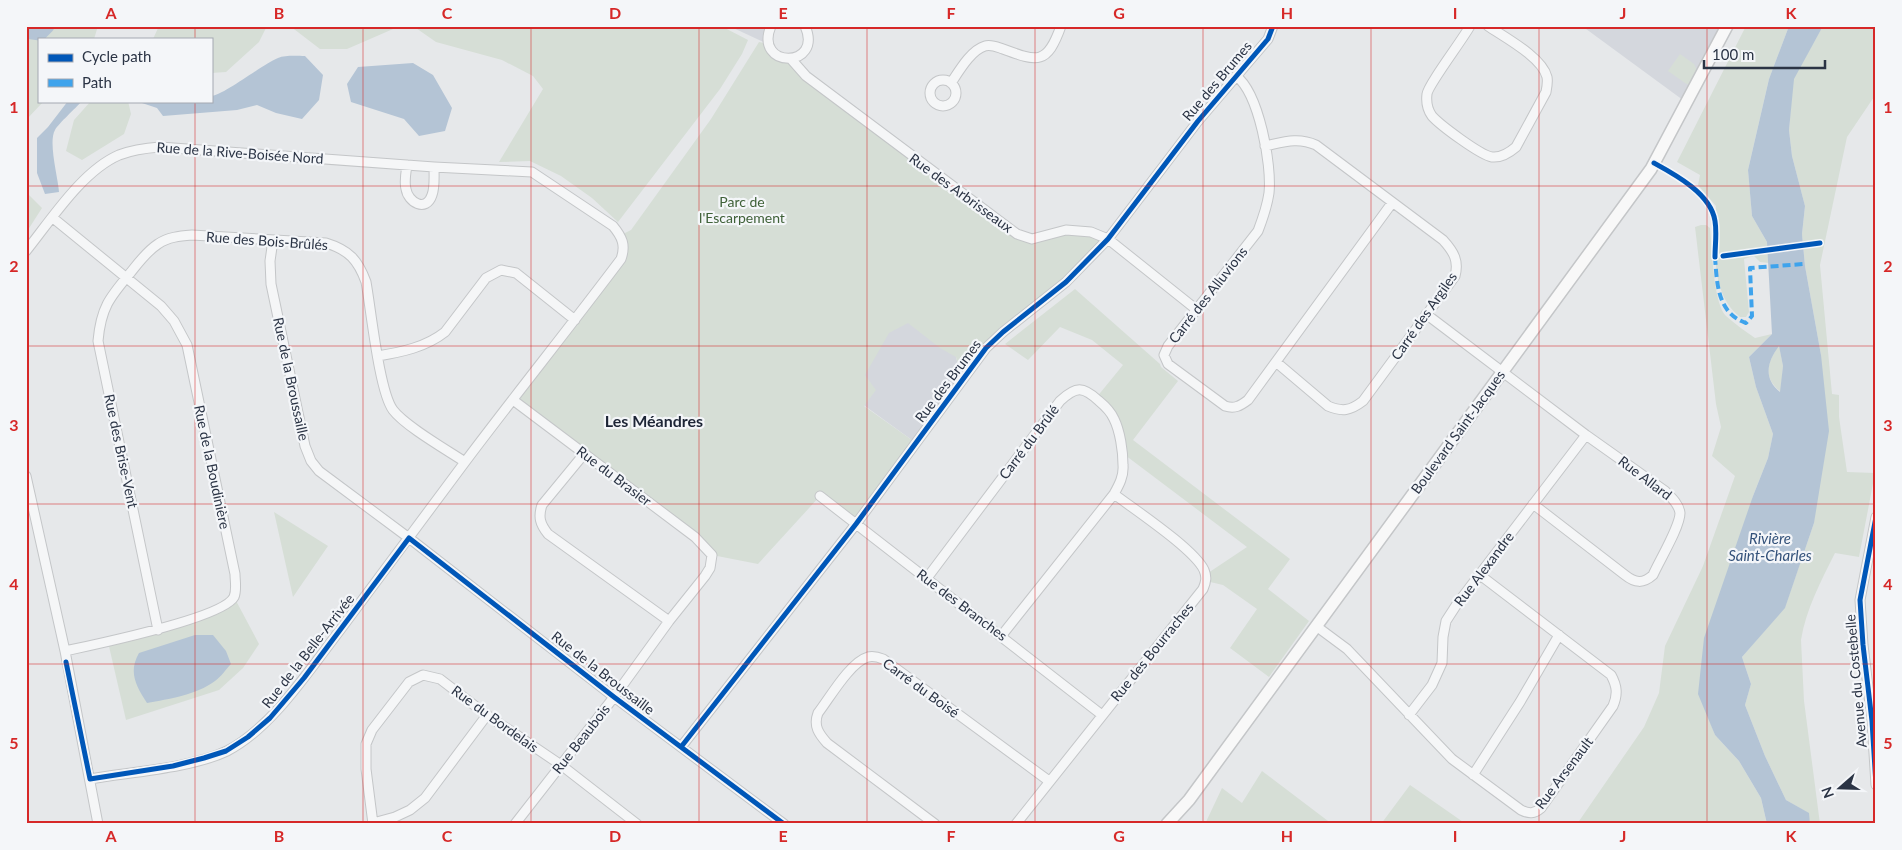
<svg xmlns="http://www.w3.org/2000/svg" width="1902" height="850" font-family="Lato,sans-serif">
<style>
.built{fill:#d4d7dd}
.green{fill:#d6ded6}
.water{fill:#b4c4d5;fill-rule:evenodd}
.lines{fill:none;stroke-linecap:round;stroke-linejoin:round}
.river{stroke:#b4c4d5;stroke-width:15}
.street-casing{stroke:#c4c6c8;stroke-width:11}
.secondary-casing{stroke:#c4c6c8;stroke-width:14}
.street{stroke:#f5f6f7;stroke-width:9}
.secondary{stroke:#f8f8f8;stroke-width:11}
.quiet{stroke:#3ea3ec;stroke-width:4;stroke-dasharray:8 4;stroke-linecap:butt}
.cycleway-casing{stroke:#f4f6f9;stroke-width:8}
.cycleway{stroke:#0057b8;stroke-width:5}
.grid{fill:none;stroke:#d62828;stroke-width:1;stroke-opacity:0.55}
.labels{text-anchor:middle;stroke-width:4.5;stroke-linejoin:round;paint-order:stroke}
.street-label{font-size:14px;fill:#2b3445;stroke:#f4f6f9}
.park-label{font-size:14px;fill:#3f6138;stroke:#f4f6f9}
.water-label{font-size:15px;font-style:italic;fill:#34527a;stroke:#f4f6f9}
.quarter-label{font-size:16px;font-weight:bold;fill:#1d2536;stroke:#f4f6f9}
.neatline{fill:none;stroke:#d62828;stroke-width:2}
.grid-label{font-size:16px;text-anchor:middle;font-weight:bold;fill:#d62828}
</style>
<rect width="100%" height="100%" fill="#e6e8ea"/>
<path class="built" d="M 729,26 L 771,26 L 768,44 Z
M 1582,26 L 1727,26 L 1687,103 Z
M 931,262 L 962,380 L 916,443 L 756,327 Z"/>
<path class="green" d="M 26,26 L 98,26 L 94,39 L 39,39 L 39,101 L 44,101 L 26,120 Z
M 159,26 L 267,26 L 259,42 L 226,72 L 211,73 L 211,39 L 153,39 Z
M 290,26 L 400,26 L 347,49 L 320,49 Z
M 413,26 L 721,26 L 748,40 L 742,54 L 720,89 L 618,222 L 592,198 L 561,176 L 530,161 L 499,162 L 543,89 L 533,76 L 502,60 L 436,42 Z
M 1746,26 L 1789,26 L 1769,79 L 1748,170 L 1752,216 L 1767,242 L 1769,263 L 1760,262 L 1754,256 L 1744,259 L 1749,312 L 1746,317 L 1740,317 C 1708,292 1716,242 1716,206 L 1698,185 L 1700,175 L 1677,162 Z
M 1823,26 L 1876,26 L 1876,94 L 1847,137 L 1820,265 L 1832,394 L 1839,395 L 1839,417 L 1847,472 L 1875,473 L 1859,557 L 1835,553 C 1821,581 1806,609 1801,640 L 1804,701 L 1820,824 L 1810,824 L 1808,813 L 1786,800 L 1765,756 L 1745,705 L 1751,684 L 1742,657 L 1785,607 L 1814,523 L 1821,355 L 1805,266 L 1802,234 L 1805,206 L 1792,156 L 1789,130 L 1793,79 Z
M 759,42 L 768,44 L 791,59 L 989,215 L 1032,239 L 1066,230 L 1108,239 L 1012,325 L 962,380 L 956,357 L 940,348 L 908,323 L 889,333 L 865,375 L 876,390 L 864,406 L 916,443 L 856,524 L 820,496 L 758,564 L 712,555 L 513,400 L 621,259 L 621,235 L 631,230 L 711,119 Z
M 1680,54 L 1694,64 L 1697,70 L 1689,85 L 1685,83 L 1668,71 Z
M 91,101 L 128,101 L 131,114 L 124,134 L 82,160 L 66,151 L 74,120 Z
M 26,192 L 42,208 L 26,233 Z
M 1701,225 L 1706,225 L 1710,228 C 1712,247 1713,303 1726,316 C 1735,324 1745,331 1755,338 L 1772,334 L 1749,357 L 1756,387 L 1773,434 L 1768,458 L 1753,496 L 1706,711 L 1715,735 L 1739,761 L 1761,798 L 1767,824 L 1577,824 L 1644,727 L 1659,693 L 1665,646 L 1703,566 L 1735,476 L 1712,456 L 1721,427 L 1716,404 L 1695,227 Z
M 1075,289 L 1160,364 L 1161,367 L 1178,381 L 1133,440 L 1290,559 L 1268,589 L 1309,621 L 1269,677 L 1230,648 L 1257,609 L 1223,585 L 1206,581 L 1208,573 L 1247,547 L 1121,452 L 1118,432 L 1096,398 L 1123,365 L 1092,340 L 1060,327 L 1028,360 L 1005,344 Z
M 1779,345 L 1783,366 L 1781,392 C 1762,377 1767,363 1779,345 Z
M 274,512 L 328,546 L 293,597 Z
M 234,597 L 259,644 L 243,668 L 219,690 L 126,720 L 108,642 L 210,612 Z
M 1262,771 L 1332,824 L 1205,824 L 1222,788 L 1242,803 Z
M 1410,785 L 1466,824 L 1381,824 Z"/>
<path class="water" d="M 1789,26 L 1823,26 L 1794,79 L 1789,130 L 1792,156 L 1805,206 L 1802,234 L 1805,266 L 1821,355 L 1829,431 L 1814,523 L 1785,608 L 1742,657 L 1751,684 L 1745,705 L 1765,756 L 1786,800 L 1809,813 L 1810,824 L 1767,824 L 1761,798 L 1739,761 L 1715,735 L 1698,694 L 1704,638 L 1753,496 L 1768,458 L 1773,434 L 1756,387 L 1749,357 L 1772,334 L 1767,242 L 1752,216 L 1748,170 L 1769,79 ZM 1779,346 L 1783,366 L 1780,392 C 1763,378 1767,362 1779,346 Z
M 305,56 L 323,75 L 319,100 L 302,119 L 276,113 L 257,105 L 237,110 L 163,116 L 157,108 L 139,102 L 211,101 L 211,96 C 221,97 263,64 278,58 C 285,55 297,56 305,56 Z
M 413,63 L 433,75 L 452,108 L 445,131 L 419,136 L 404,119 L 351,102 L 347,84 L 358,67 Z
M 68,101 L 82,101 C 75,109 59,123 55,130 C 48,142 58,177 59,192 L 45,194 L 37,173 L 37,138 L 48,127 Z
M 195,635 L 213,635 L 226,651 L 231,664 C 226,669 221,677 215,681 C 196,695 169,699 147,703 C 136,686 128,672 139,653 Z"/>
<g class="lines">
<path class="river" d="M 26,31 L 40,33 L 47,26"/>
<g class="street-casing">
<path id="street" d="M 771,26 C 753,69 824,69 805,26
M 1470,26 C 1463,39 1428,85 1427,94 C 1426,102 1427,109 1432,116 C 1440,125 1480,155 1492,157 C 1501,158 1509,153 1516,147 L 1546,92 C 1547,87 1548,82 1547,77 C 1542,57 1504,37 1488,26
M 791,59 L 806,76 L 1017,234 L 1032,239 L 1066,230 L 1091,232 L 1108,239 L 1197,310
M 1236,76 C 1259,93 1272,165 1269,193 C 1267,207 1263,218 1258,231 L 1168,346 L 1164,355 L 1168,364 L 1225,406 C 1235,409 1240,406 1248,400 L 1392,203
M930 93a13 13 0 1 1 26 0a13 13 0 1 1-26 0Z
M 951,83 C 959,71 971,50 985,46 C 991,44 997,47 1003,49 C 1038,62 1047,65 1061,26
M 1265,146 C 1284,142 1298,137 1316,145 L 1443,240 C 1454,252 1459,261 1455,276 L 1363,401 C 1350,411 1342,412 1328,406 L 1276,362
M 407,165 C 406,172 404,182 406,189 C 408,202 426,213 432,195 C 435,187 434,176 434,167
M 53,218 L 161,306 L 174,321 L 187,345 L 235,574 C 235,581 237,590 234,597 C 223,618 93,645 65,651
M 273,240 L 270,261 L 271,284 L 305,446 L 311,461 L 319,471 L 409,538 L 614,697 L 784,824
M 26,251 C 51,220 82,171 119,155 C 132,150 146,148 160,147 L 434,167 L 532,172 L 613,226 C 622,237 626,245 621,259 C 570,327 516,394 465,462 C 423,518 382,574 340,630 C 310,669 272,728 227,751 C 192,768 130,772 90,779
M 1426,314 L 1586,435 L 1665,491 C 1671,497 1679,504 1680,513 C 1680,527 1659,561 1653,575 C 1643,584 1635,583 1625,575 L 1533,504
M 378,356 C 402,352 426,347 445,332 L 486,278 L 501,270 L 516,273 L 575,320
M 513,400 L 695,537 L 712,555 L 710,568 L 705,576 L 669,621 L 614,697 L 515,824
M 584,454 L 542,505 C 538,517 540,524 548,534 L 669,621
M 26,476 L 65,651 L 98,824
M 820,496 L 1102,715
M 1876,517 L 1860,600 L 1863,645 L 1872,721 L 1876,785
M 927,578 L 1060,401 C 1076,386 1083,386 1099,401 C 1105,406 1111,412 1114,419 C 1120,431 1123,451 1123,465 C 1124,476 1119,485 1114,494 L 1002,635
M 1316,626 L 1347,649 L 1452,759 L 1521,810 C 1529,814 1534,814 1541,808 L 1613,706 C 1618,694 1617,686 1611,675 L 1480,575
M 158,630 L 98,341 C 101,307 110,297 131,272 C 139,262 147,251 158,244 C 168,237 180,236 192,235 L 326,243 C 349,250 358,260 366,282 C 371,309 379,391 393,410 C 405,426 447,450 465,462
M 1409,715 L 1432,685 L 1442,663 L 1443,637 L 1446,621 L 1457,604 L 1586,435
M 681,747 L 856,524 L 986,348 L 1003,332 L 1066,282 L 1108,239 L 1198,121 L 1268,39 L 1273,26
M 1473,775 L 1520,702 L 1559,635
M 373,823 L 395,817 L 410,810 L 425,798 L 487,715
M 373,824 L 366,769 L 366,744 L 372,730 L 409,682 L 423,675 L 440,679 L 487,715 L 561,765 L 637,824
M 935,824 L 827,743 C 819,734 813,726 818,713 C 829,699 850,662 868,657 C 873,656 878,657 883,659 L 1049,781
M 1016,824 L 1203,589 C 1206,582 1207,577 1204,570 C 1194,549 1135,510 1114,494"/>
</g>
<g class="secondary-casing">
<path id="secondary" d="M 1167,824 L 1189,800 L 1651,169 L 1727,26"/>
</g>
<use href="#street" class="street"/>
<use href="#secondary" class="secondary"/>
<path class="quiet" d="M 1715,257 C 1717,283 1717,313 1746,323 L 1752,316 L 1750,268 L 1804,264"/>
<g class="cycleway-casing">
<path id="cycleway" d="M 1654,163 C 1676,175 1711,194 1715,221 C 1717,233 1715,245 1715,257
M 1723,256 L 1820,243
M 1876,517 L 1860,600 L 1863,645 L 1872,721 L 1876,785
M 66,662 L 90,779 L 173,766 L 204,758 L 226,751 L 248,737 L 270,718 L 304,678 L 409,538 L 614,697 L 784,824
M 681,747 L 856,524 L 986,348 L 1003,332 L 1066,282 L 1108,239 L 1198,121 L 1268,39 L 1273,26"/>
</g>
<use href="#cycleway" class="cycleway"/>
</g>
<path class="grid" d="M 195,26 L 195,39M 363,26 L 363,824M 531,26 L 531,824M 699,26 L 699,824M 867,26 L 867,824M 1035,26 L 1035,824M 1203,26 L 1203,824M 1371,26 L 1371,824M 1539,26 L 1539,824M 1707,26 L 1707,824M 195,101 L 195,824M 26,186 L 1876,186M 26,346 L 1876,346M 26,504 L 1876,504M 26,664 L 1876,664"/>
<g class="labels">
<g class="street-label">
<text transform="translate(1217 81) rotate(-50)" y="5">Rue des Brumes</text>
<text transform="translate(240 153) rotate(4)" y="5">Rue de la Rive-Boisée Nord</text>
<text transform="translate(961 193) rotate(36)" y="5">Rue des Arbrisseaux</text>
<text transform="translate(267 241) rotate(4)" y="5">Rue des Bois-Brûlés</text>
<text transform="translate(1208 295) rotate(-52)" y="5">Carré des Alluvions</text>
<text transform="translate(1424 316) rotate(-55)" y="5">Carré des Argiles</text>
<text transform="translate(291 379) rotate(78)" y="5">Rue de la Broussaille</text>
<text transform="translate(948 381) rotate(-53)" y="5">Rue des Brumes</text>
<text transform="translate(1458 432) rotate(-54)" y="5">Boulevard Saint-Jacques</text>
<text transform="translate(1029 442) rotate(-53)" y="5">Carré du Brûlé</text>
<text transform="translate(121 451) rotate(78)" y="5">Rue des Brise-Vent</text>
<text transform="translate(212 467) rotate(78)" y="5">Rue de la Boudinière</text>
<text transform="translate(614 476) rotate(37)" y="5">Rue du Brasier</text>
<text transform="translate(1645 478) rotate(37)" y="5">Rue Allard</text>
<text transform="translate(1484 569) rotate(-53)" y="5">Rue Alexandre</text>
<text transform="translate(962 605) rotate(37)" y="5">Rue des Branches</text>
<text transform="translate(308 651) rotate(-52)" y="5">Rue de la Belle-Arrivée</text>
<text transform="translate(1152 652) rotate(-51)" y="5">Rue des Bourraches</text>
<text transform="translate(603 673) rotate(38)" y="5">Rue de la Broussaille</text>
<text transform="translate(1856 681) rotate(-95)" y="5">Avenue du Costebelle</text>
<text transform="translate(921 688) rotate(36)" y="5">Carré du Boisé</text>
<text transform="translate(495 719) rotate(36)" y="5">Rue du Bordelais</text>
<text transform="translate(581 739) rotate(-52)" y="5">Rue Beaubois</text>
<text transform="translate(1564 773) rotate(-53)" y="5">Rue Arsenault</text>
</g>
<g class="park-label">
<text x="742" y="207">Parc de<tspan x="742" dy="16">l'Escarpement</tspan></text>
</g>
<g class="water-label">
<text x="1770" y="544">Rivière<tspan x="1770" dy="17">Saint-Charles</tspan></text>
</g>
<g class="quarter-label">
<text x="654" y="427">Les Méandres</text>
</g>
</g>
<rect width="1902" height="850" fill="none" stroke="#f4f6f9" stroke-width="55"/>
<rect x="38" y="38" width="175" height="65" fill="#f4f6f9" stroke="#a4a8b1"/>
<rect x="48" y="54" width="25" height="8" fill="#0057b8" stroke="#a4a8b1"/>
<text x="82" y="62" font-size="15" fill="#2b3445">Cycle path</text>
<rect x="48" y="79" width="25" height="8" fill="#3ea3ec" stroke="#a4a8b1"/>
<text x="82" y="88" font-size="15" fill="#2b3445">Path</text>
<g transform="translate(1840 788) rotate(250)" stroke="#f4f6f9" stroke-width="4" paint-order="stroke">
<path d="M0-4L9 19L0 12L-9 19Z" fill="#2b3445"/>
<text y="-8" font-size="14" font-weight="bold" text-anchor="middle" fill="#2b3445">N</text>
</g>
<path d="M1704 60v8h121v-8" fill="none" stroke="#2b3445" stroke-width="2.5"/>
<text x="1712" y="60" font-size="15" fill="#2b3445" stroke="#f4f6f9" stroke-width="4" paint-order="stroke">100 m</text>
<rect x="28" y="28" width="1846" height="794" class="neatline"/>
<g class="grid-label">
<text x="111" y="19">A</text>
<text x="279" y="19">B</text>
<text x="447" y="19">C</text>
<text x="615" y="19">D</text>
<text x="783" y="19">E</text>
<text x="951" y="19">F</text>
<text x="1119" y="19">G</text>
<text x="1287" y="19">H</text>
<text x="1455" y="19">I</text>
<text x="1623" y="19">J</text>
<text x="1791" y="19">K</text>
<text x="14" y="113">1</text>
<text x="1888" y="113">1</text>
<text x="14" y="272">2</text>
<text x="1888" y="272">2</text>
<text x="14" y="431">3</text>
<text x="1888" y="431">3</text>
<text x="14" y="590">4</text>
<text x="1888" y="590">4</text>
<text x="14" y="749">5</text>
<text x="1888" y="749">5</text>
<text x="111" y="842">A</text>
<text x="279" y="842">B</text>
<text x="447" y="842">C</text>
<text x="615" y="842">D</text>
<text x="783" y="842">E</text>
<text x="951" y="842">F</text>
<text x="1119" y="842">G</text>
<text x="1287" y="842">H</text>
<text x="1455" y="842">I</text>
<text x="1623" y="842">J</text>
<text x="1791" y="842">K</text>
</g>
</svg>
